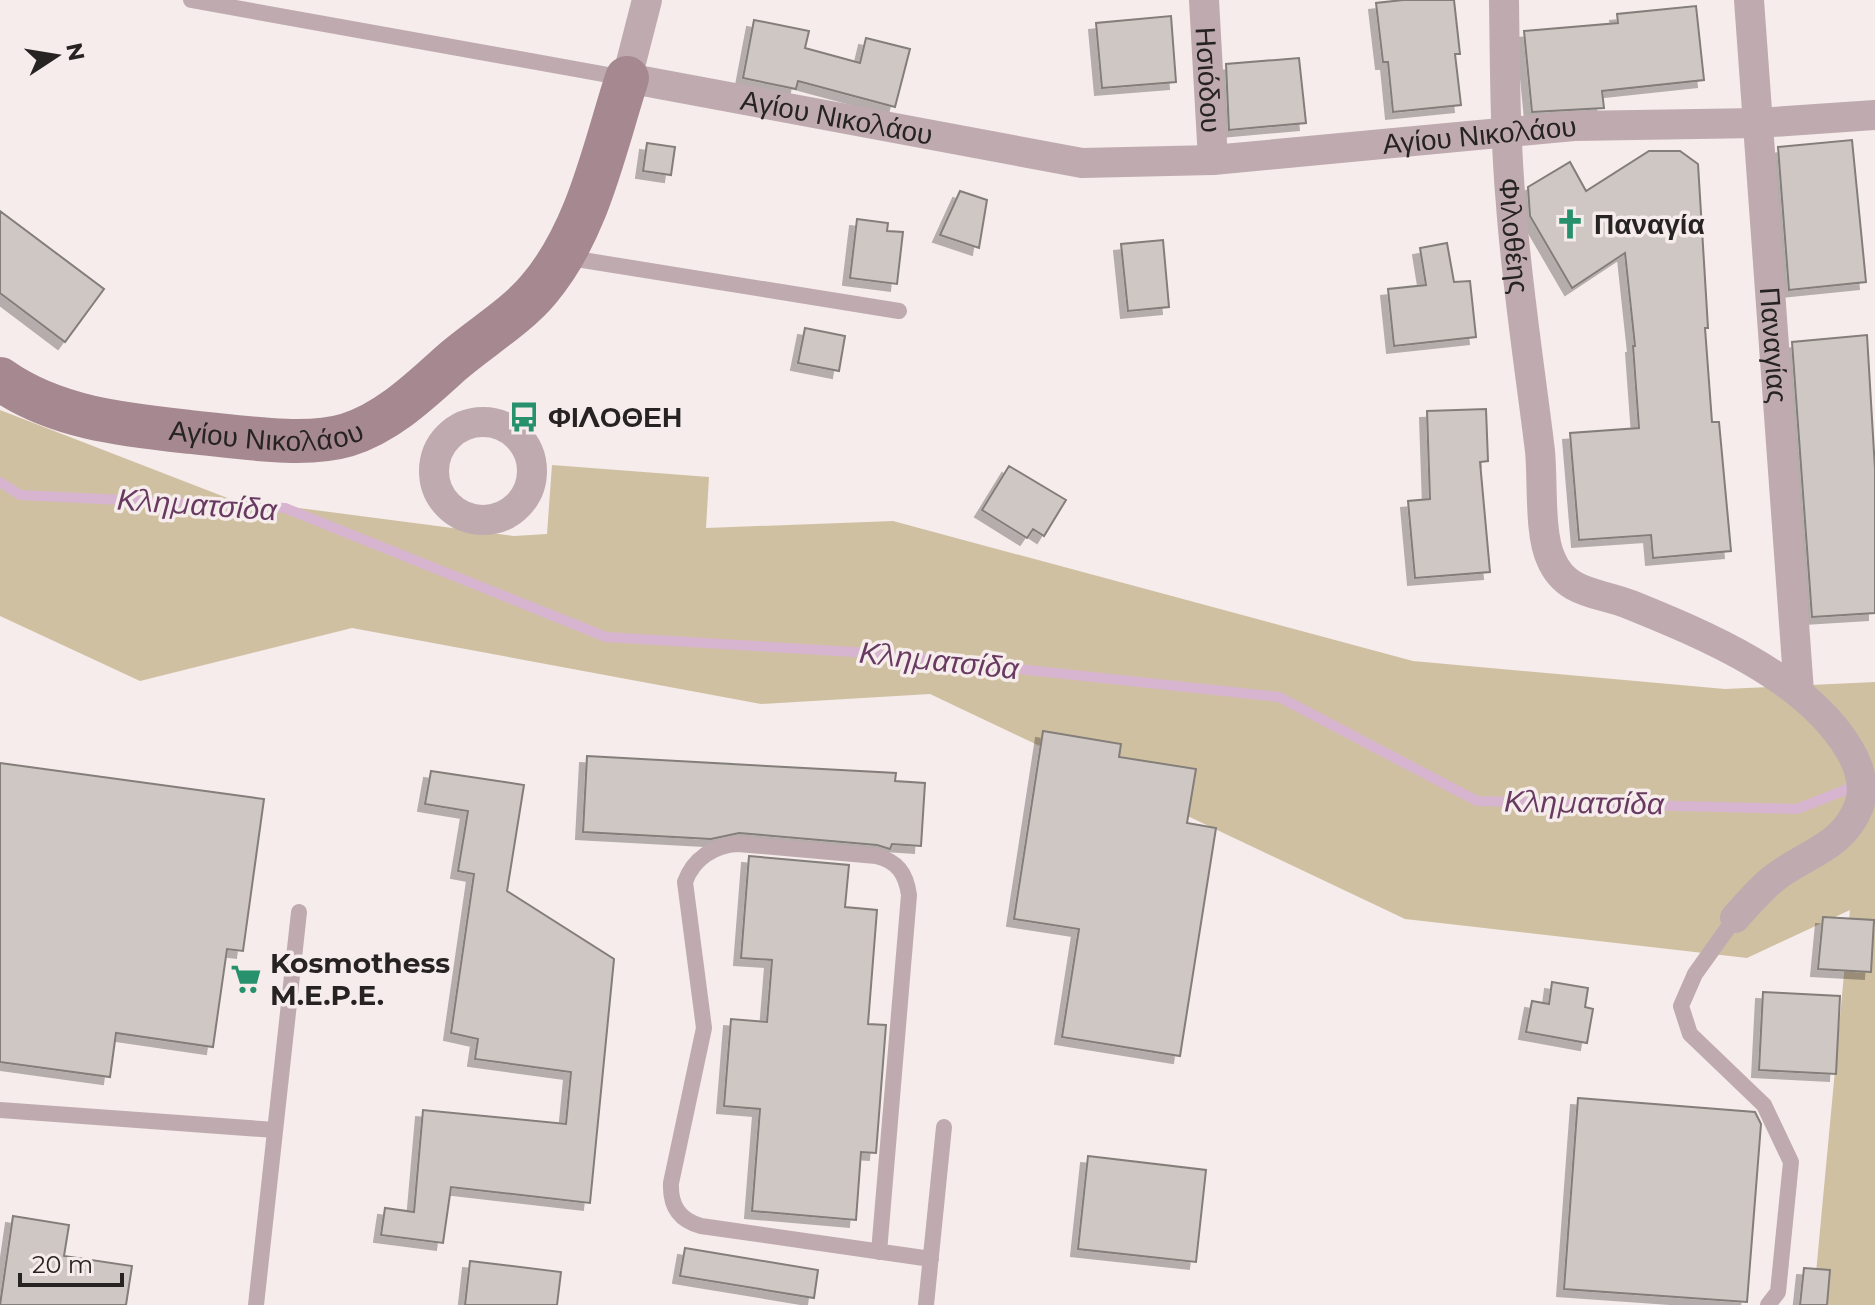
<svg xmlns="http://www.w3.org/2000/svg" width="1875" height="1305" font-family="Montserrat,sans-serif">
<style>
.green{fill:#d0c0a2}
.lines{fill:none;stroke-linecap:round;stroke-linejoin:round}
.stream{stroke:#d7b4d0;stroke-width:10}
.building{fill:#cec7c3;stroke:#847e7a;stroke-width:2;filter:url(#shadow)}
.lane{stroke:#bfaaaf;stroke-width:16}
.street{stroke:#bfaaaf;stroke-width:30}
.secondary{stroke:#a68890;stroke-width:44}
.labels{text-anchor:middle;stroke-width:7;stroke-linejoin:round;paint-order:stroke}
.street-label{font-size:28px;fill:#262322;stroke:#f5eceb}
.poi-label{font-size:28px;font-weight:bold;fill:#262322;stroke:#f5eceb;text-anchor:start}
.water-label{font-size:30px;font-style:italic;fill:#683a61;stroke:#f5eceb}
</style>
<defs>
<filter id="shadow"><feDropShadow dx="-7" dy="7" stdDeviation="0" flood-color="#0004"/></filter>
</defs>
<rect width="100%" height="100%" fill="#f5eceb"/>
<path class="green" d="M 0,410 L 230,499 L 514,536 L 547,534 L 552,465 L 709,477 L 706,528 L 893,521 L 1413,661 L 1725,689 L 1875,682 L 1875,1305 L 1813,1305 L 1850,910 L 1747,958 L 1405,919 L 930,694 L 761,704 L 352,628 L 140,681 L 0,616 Z"/>
<g class="lines">
<path class="stream" d="M 0,482 L 20,495 L 285,508 L 606,637 L 870,653 L 1279,697 L 1477,801 L 1797,809 L 1858,785"/>
</g>
<path class="building" d="M 1403,0 L 1454,0 L 1460,54 L 1455,54 L 1461,105 L 1393,112 L 1388,62 L 1383,62 L 1376,3 Z
M 1696,6 L 1704,80 L 1602,91 L 1604,108 L 1532,112 L 1524,31 L 1618,23 L 1617,14 Z
M 1171,16 L 1176,82 L 1102,88 L 1096,23 Z
M 754,20 L 809,31 L 805,48 L 860,63 L 866,38 L 910,49 L 895,107 L 798,81 L 796,89 L 743,78 Z
M 1299,58 L 1306,123 L 1229,130 L 1226,64 Z
M 1852,140 L 1866,282 L 1789,290 L 1778,147 Z
M 647,143 L 675,147 L 671,175 L 643,171 Z
M 1649,151 L 1680,151 L 1698,164 L 1708,328 L 1705,328 L 1712,422 L 1719,422 L 1731,551 L 1653,558 L 1651,535 L 1579,540 L 1570,433 L 1639,428 L 1633,346 L 1635,346 L 1625,253 L 1572,288 L 1530,216 L 1528,187 L 1570,162 L 1586,191 Z
M 960,191 L 987,200 L 979,248 L 940,235 Z
M 0,211 L 104,289 L 65,342 L 0,293 Z
M 857,219 L 888,223 L 887,231 L 903,232 L 897,284 L 850,278 Z
M 1163,240 L 1169,307 L 1128,311 L 1121,244 Z
M 1447,243 L 1454,282 L 1470,281 L 1476,337 L 1394,346 L 1388,289 L 1426,285 L 1420,248 Z
M 805,328 L 845,336 L 839,371 L 798,363 Z
M 1867,335 L 1875,469 L 1875,613 L 1812,617 L 1792,342 Z
M 1486,409 L 1488,461 L 1480,462 L 1490,572 L 1415,578 L 1408,501 L 1430,499 L 1427,411 Z
M 1009,466 L 1066,500 L 1044,536 L 1033,529 L 1027,538 L 982,510 Z
M 1043,731 L 1121,744 L 1119,757 L 1196,769 L 1187,823 L 1216,828 L 1180,1056 L 1062,1037 L 1079,929 L 1014,919 Z
M 587,756 L 896,773 L 895,781 L 925,783 L 921,846 L 892,844 L 890,849 L 877,845 L 739,833 L 711,839 L 583,832 Z
M 0,763 L 264,799 L 243,951 L 227,949 L 213,1047 L 116,1033 L 110,1077 L 0,1062 Z
M 431,771 L 524,785 L 507,891 L 614,959 L 590,1203 L 451,1187 L 443,1243 L 381,1235 L 385,1208 L 414,1212 L 423,1110 L 566,1124 L 571,1072 L 475,1059 L 478,1039 L 451,1033 L 474,874 L 458,871 L 468,811 L 425,804 Z
M 749,856 L 849,865 L 845,907 L 877,910 L 868,1024 L 886,1025 L 876,1153 L 861,1152 L 856,1220 L 752,1211 L 760,1109 L 724,1106 L 731,1019 L 767,1022 L 772,960 L 741,958 Z
M 1823,917 L 1874,920 L 1871,972 L 1818,969 Z
M 1552,982 L 1588,988 L 1585,1007 L 1593,1009 L 1587,1043 L 1526,1032 L 1532,1001 L 1549,1004 Z
M 1763,992 L 1840,996 L 1836,1074 L 1759,1070 Z
M 1578,1098 L 1755,1112 L 1761,1124 L 1747,1302 L 1564,1289 Z
M 1088,1156 L 1206,1170 L 1196,1262 L 1078,1249 Z
M 13,1216 L 69,1225 L 64,1256 L 132,1266 L 126,1305 L 0,1305 Z
M 685,1248 L 818,1270 L 814,1298 L 680,1276 Z
M 470,1261 L 561,1272 L 557,1305 L 465,1305 Z
M 1804,1268 L 1830,1270 L 1827,1305 L 1800,1305 Z"/>
<g class="lines">
<path class="lane" d="M 191,0 L 625,78
M 564,257 L 899,311
M 1735,918 L 1695,974 L 1681,1006 L 1690,1034 L 1764,1105 L 1791,1162 L 1778,1292 L 1768,1305
M 0,1110 L 275,1130
M 879,1252 L 909,895 C 906,873 897,861 876,856 L 738,844 C 714,845 693,859 685,882 L 704,1028 L 671,1183 C 670,1205 679,1220 701,1226 L 931,1259
M 256,1305 L 299,912
M 926,1305 L 944,1127"/>
<g class="street">
<path id="s1" d="M 647,0 L 627,78 L 1082,163 L 1213,160 L 1574,126 L 1758,123 L 1875,115"/>
<path id="s2" d="M 1204,0 L 1213,160"/>
<path id="s3" d="M 1504,0 C 1505,69 1505,137 1511,205 C 1517,287 1530,369 1540,451 C 1543,481 1539,534 1551,559 C 1566,595 1599,592 1631,605 C 1705,635 1806,677 1849,749 C 1859,765 1866,787 1859,806 C 1843,848 1804,854 1773,879 C 1759,890 1747,905 1735,918"/>
<path id="s4" d="M 1749,0 L 1799,692"/>
<circle cx="483" cy="471" r="49"/>
</g>
<path class="secondary" id="s5" d="M 0,379 C 55,418 125,425 190,432 C 235,436 304,448 347,435 C 388,422 420,391 451,363 C 477,340 517,316 539,289 C 588,231 604,149 627,78"/>
</g>
<defs>
<g id="church-bare" transform="scale(2.4)"><path d="M-1.2-6h2.4v3.5h3.3v2.4h-3.3V6h-2.4V-.1h-3.3v-2.4h3.3Z" fill="#27906d" stroke="#f5eceb" stroke-width="2.5" paint-order="stroke"/></g>
<g id="bus-bare" transform="scale(2.4)"><path d="M-5-6H5V4H4V6H2V4H-2V6H-4V4H-5ZM-3.5-4V0h7V-4ZM-3.5 1.2v1.5H-2V1.2ZM2 1.2v1.5H3.5V1.2Z" fill="#27906d" stroke="#f5eceb" stroke-width="2.5" paint-order="stroke"/></g>
<g id="supermarket-bare" transform="scale(2.4)"><path d="M-6-5.5h2.5l.6 2H6L4.5 2H-2.5L-4.4-4H-6ZM-1.5 3.2a1.3 1.3 0 1 0 .1 0ZM3 3.2a1.3 1.3 0 1 0 .1 0Z" fill="#27906d" stroke="#f5eceb" stroke-width="2.5" paint-order="stroke"/></g>
</defs>
<g fill-rule="evenodd">
<use href="#church-bare" x="1570" y="224"/>
<use href="#bus-bare" x="524" y="417"/>
<use href="#supermarket-bare" x="246" y="979"/>
</g>
<g class="labels">
<g class="street-label">
<text dy="10" stroke="none"><textPath href="#s2" startOffset="80">Ησιόδου</textPath></text>
<text dy="10" stroke="none"><textPath href="#s1" startOffset="294">Αγίου Νικολάου</textPath></text>
<text dy="10" stroke="none"><textPath href="#s1" startOffset="942">Αγίου Νικολάου</textPath></text>
<text dy="10" stroke="none"><textPath href="#s3" startOffset="236">Φιλοθέης</textPath></text>
<text dy="10" stroke="none"><textPath href="#s4" startOffset="346">Παναγίας</textPath></text>
<text dy="10" stroke="none"><textPath href="#s5" startOffset="276">Αγίου Νικολάου</textPath></text>
</g>
<g class="poi-label">
<text x="1594" y="234">Παναγία</text>
<text x="548" y="427">ΦΙΛΟΘΕΗ</text>
<text x="270" y="973">Kosmothess<tspan x="270" dy="32">M.E.P.E.</tspan></text>
</g>
<g class="water-label">
<text transform="translate(197 505) rotate(4)" y="10">Κληματσίδα</text>
<text transform="translate(939 661) rotate(6)" y="10">Κληματσίδα</text>
<text transform="translate(1584 803) rotate(1)" y="10">Κληματσίδα</text>
</g>
</g>
<g transform="translate(56 56) rotate(78)" stroke="#f5eceb" stroke-width="6" paint-order="stroke">
<path d="M0-6L14 30L0 20L-14 30Z" fill="#262322"/>
<text y="-12" font-size="22" font-weight="bold" text-anchor="middle" fill="#262322">N</text>
</g>
<path d="M20 1273v12h102v-12" fill="none" stroke="#262322" stroke-width="4"/>
<text x="32" y="1273" font-size="24" fill="#262322" stroke="#f5eceb" stroke-width="6" paint-order="stroke">20 m</text>
</svg>
